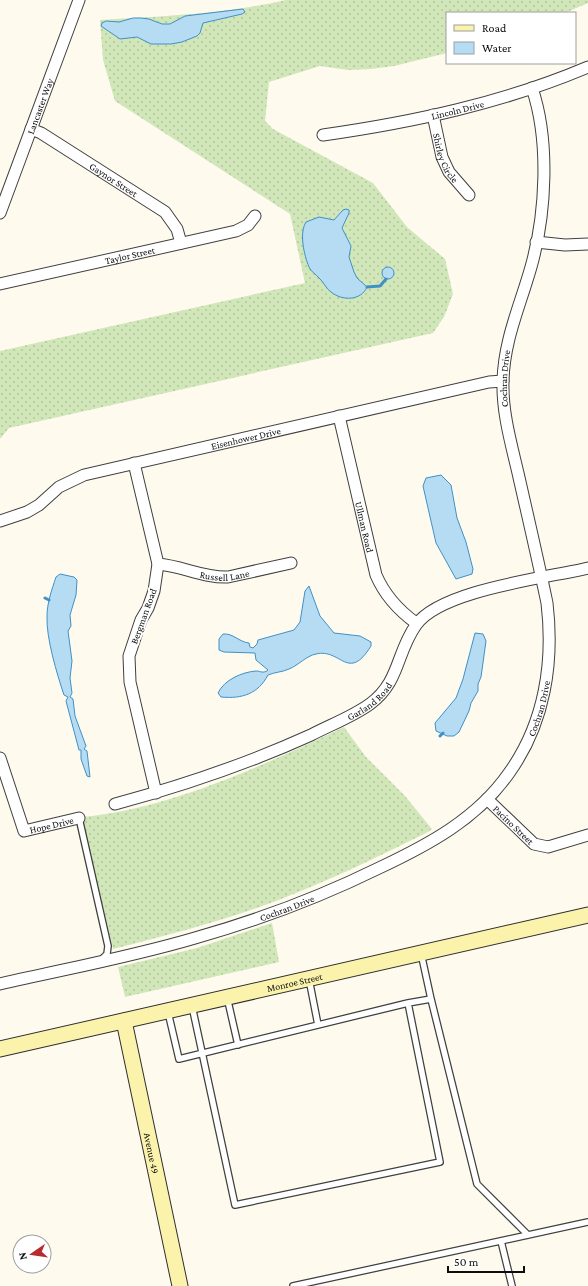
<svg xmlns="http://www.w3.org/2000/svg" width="588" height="1286" font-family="'Crimson Pro',serif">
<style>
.grass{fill:url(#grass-dots)}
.water{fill:#b5dcf3;stroke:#3f90c7}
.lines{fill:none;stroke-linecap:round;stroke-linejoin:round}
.stream{stroke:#3f90c7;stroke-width:3}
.lane-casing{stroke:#404040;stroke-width:8}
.street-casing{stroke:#404040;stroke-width:13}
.secondary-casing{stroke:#2f2f2f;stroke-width:17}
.lane{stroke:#fff;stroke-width:5.5}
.street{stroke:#fff;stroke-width:11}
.secondary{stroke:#fbf3ac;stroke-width:15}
.labels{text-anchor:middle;stroke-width:4;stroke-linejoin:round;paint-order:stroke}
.street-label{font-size:10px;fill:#0d0d0d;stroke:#fff}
</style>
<defs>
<pattern id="grass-dots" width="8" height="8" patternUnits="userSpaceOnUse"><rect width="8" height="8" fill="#d1e7b9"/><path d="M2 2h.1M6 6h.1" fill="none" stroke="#b2c59e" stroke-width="1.8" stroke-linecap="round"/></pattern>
</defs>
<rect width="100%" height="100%" fill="#fefbee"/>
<path class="grass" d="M 286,0 L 588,0 L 588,3 L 565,13 L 447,13 L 447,53 L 394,66 L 371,69 L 348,70 L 320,66 L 269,82 L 265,121 L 273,129 L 373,183 L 407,227 L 445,259 L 453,294 L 444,317 L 433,333 L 9,428 L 0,439 L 0,351 L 305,283 L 290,214 L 115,101 L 103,60 L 100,20 C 162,16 225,14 286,0 Z
M 344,727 L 366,757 L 405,796 L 432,829 L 428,832 C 378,857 328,881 276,901 C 223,921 168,935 113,949 L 82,817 C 167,810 267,764 344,727 Z
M 272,923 L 279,962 L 125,997 L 118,967 L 197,948 Z"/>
<path class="water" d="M 243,9 L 245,12 L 242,14 L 203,23 L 200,33 L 197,36 L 182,42 L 171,44 L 151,44 L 137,37 L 120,39 L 101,26 L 102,23 L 106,21 L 119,22 L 133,18 L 141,18 L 149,19 L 162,24 L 170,24 L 185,16 Z
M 346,209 L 349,210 L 349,213 L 342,228 L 351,246 L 349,257 L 354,272 L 357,278 L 367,287 C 361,301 342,301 331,292 C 326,289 324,282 319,278 C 316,274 311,272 309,267 C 304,255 299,233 306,222 L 319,217 L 334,220 L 343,210 Z
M382 273a6 6 0 1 1 12 0a6 6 0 1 1-12 0Z
M 441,475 L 451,485 L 457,518 L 466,542 L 473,569 L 472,574 L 456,579 L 436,543 L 423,486 L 426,478 Z
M 60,574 L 74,577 L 77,580 L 76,595 L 70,615 L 71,626 L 68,631 L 72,661 L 70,678 L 72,693 L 70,697 L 73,699 L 75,716 L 86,746 L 84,749 L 87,751 L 90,777 L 87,776 L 81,759 L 81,750 L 79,750 L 66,701 L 68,697 L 64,695 C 57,674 46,638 47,616 C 47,603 52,589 56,577 Z
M 309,586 L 320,616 L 334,633 L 360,636 L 371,642 L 371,646 C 348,683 341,648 316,654 C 306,656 299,665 289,669 C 283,672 275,672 268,675 C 258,694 242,699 221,697 L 218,693 C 224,680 242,672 256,671 C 261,671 263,674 268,670 L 256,660 L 255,653 L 224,652 L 219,650 L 219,639 L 223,634 C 233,633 239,642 249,643 L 250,647 L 253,648 L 257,644 L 258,640 L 294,630 L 300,622 L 305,591 Z
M 475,633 L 483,634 L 486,641 L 481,677 L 478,684 L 478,691 L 471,703 L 469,711 L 459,732 L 454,736 L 447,736 L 436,731 L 435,723 L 456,698 L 463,679 Z"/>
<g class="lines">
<path class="stream" d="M 367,287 L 380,286 L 386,279
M 45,598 L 49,600
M 440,736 L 443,733"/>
<g class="lane-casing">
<path id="lane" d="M 79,818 L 108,946 L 107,954 L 101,960
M 309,979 L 318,1025
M 227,997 L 238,1045
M 431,999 L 477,1184 L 528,1235
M 192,1006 L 235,1205 L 440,1162 L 408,1003 L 431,999 L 421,953
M 168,1012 L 179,1059 L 408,1003
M 501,1241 L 512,1286
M 293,1286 L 588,1222"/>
</g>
<g class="street-casing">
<g id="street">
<path id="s1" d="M 433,115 L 442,157 L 449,172 L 469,195"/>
<path id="s2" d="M 31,129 L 41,133 L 165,212 L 177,229 L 181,243"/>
<path id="s3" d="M 323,135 C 414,122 503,103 588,67"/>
<path id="s4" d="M 0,213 L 79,0"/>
<path d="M 536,242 L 565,245 L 588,244"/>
<path id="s5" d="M 0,284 L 236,231 L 248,225 L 255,216"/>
<path id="s6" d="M 339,416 L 376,575 C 385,596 398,610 416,623"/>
<path d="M 134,463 L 158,564 L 154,591 L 148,608 L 141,620 L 129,656 L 130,682 L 156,793"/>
<path id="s7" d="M 0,521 L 27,512 L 39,505 L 59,487 L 84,475 L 489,382 L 503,381"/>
<path id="s8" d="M 158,564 C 182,566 204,578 228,577 L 291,563"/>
<path id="s9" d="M 0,758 L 24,831 L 79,818"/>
<path id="s10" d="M 487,799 L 534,844 L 548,847 L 588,835"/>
<path id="s11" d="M 115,804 C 182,786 247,764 311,735 C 330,725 352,717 370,704 C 400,682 396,653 416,625 C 440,590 546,578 588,568"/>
<path id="s12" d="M 0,984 C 65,969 131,957 195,938 C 259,920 320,897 379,868 C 428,845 477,819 509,773 C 545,723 554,662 547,603 C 538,560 528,517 518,473 C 511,443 502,412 503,381 C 504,340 520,306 531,267 C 546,214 550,141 532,88"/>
</g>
</g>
<g class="secondary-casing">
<g id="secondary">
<path id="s13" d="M 124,1021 L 180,1286"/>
<path id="s14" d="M 0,1049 L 588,915"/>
</g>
</g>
<use href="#lane" class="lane"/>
<use href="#street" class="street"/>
<use href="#secondary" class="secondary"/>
</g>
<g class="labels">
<g class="street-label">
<text dy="4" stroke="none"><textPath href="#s4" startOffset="114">Lancaster Way</textPath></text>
<text dy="4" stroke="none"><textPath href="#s3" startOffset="137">Lincoln Drive</textPath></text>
<text dy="4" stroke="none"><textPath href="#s1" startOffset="45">Shirley Circle</textPath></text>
<text dy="4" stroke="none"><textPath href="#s2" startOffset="97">Gaynor Street</textPath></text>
<text dy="4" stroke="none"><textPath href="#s5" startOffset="133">Taylor Street</textPath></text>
<text dy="4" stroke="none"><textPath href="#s12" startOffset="968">Cochran Drive</textPath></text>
<text dy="4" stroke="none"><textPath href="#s7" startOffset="263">Eisenhower Drive</textPath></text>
<text dy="4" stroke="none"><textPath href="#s6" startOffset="114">Ullman Road</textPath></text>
<text dy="4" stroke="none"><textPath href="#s8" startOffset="68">Russell Lane</textPath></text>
<text transform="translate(143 616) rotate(-70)" y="4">Bergman Road</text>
<text dy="4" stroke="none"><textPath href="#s11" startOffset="276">Garland Road</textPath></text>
<text dy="4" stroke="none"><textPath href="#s12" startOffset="632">Cochran Drive</textPath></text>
<text dy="4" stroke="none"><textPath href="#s10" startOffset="37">Pacino Street</textPath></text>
<text dy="4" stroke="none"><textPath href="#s9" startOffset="105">Hope Drive</textPath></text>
<text dy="4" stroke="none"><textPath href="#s12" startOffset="297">Cochran Drive</textPath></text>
<text dy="4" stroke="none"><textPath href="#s14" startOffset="302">Monroe Street</textPath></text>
<text dy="4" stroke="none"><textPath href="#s13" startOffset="135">Avenue 49</textPath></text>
</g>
</g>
<rect x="446" y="12" width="130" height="52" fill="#ffffff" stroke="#9e9e9e"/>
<rect x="454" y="25" width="20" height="6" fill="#fbf3ac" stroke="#9e9e9e"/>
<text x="482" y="32" font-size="12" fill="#0d0d0d">Road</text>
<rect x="454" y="42" width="20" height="12" fill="#b5dcf3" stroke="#9e9e9e"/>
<text x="482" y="52" font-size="12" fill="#0d0d0d">Water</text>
<g transform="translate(32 1254) rotate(257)"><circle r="19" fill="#ffffff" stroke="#9e9e9e"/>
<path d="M0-3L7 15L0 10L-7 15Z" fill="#b72b31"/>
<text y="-6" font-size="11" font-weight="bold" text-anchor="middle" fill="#0d0d0d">N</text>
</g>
<path d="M448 1266v6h76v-6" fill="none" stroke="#0d0d0d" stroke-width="2"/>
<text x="454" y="1266" font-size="12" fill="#0d0d0d" stroke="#ffffff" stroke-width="3" paint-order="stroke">50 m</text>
</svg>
